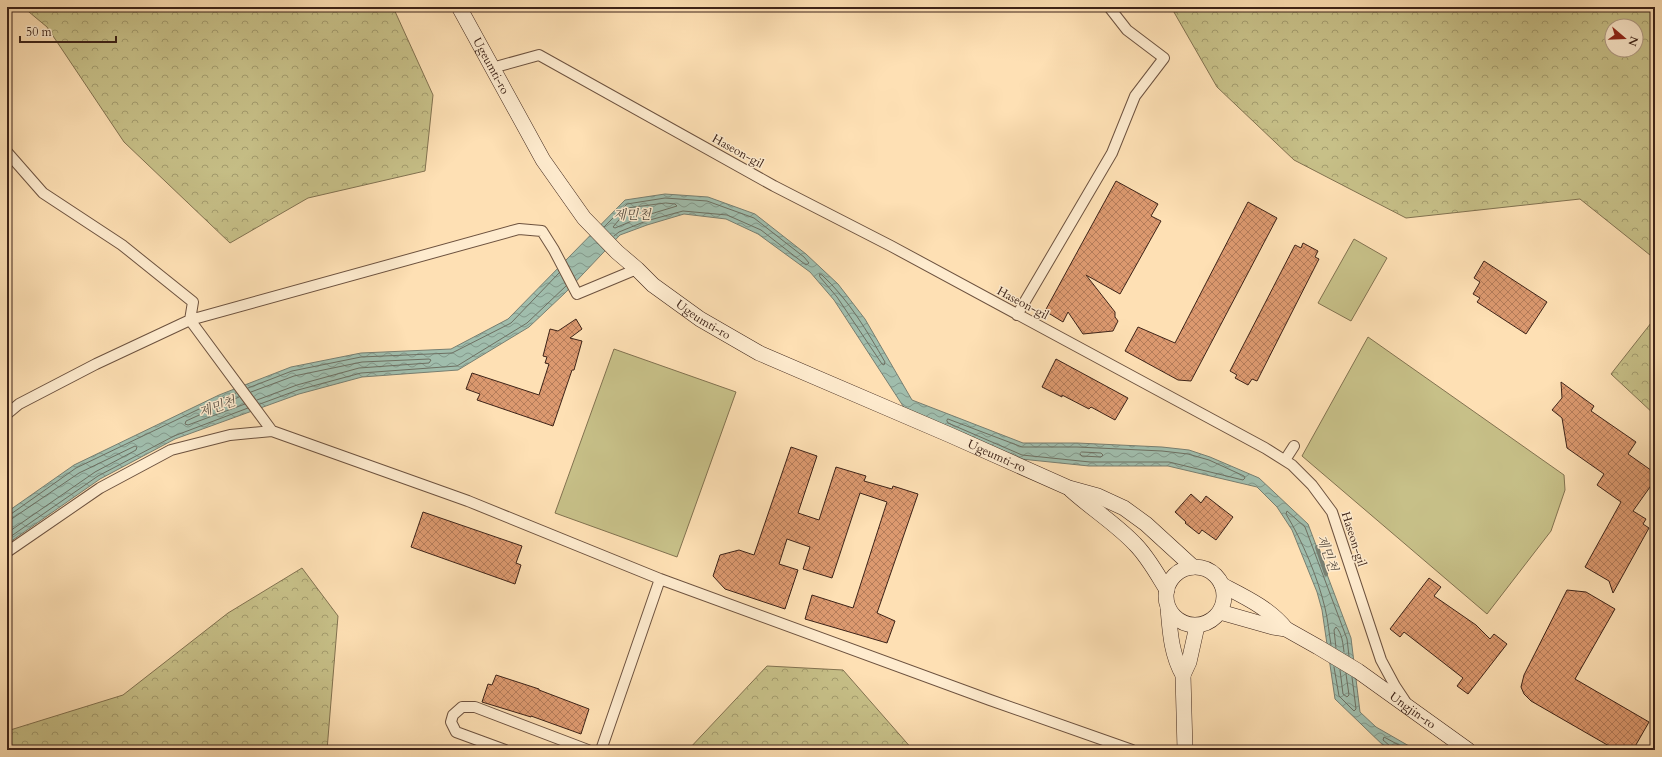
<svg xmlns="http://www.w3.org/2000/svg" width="1662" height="757" font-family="Cardo,'Noto Serif KR',serif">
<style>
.forest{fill:url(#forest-crowns);stroke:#827250;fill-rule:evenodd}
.park{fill:#c7c088;stroke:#827250}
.water{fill:url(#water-waves);stroke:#787f71}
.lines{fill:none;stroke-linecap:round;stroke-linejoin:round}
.shore{stroke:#6e7062;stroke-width:1}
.stream{stroke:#787f71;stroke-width:4}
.building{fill:url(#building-cross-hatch);stroke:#3d2318}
.minor-casing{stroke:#6d523f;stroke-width:12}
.secondary-casing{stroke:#3d2318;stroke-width:16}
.minor{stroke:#feebce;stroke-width:10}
.secondary{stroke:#feebce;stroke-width:15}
.labels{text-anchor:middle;stroke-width:3;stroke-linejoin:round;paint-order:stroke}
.street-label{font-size:12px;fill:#3d2318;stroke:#feebce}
.water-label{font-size:13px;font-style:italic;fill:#5b5144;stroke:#feebce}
</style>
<defs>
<pattern id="forest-crowns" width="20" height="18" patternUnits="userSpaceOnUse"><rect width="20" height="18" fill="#c7c088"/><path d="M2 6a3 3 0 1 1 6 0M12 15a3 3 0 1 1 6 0" fill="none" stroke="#a39c6e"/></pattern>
<pattern id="water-waves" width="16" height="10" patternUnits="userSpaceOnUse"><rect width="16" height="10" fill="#a0bdac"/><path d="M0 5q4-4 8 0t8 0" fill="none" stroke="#84998b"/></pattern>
<pattern id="building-cross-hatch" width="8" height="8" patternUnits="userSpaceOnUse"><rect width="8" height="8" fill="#dc996f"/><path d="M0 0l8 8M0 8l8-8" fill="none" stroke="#b47c5a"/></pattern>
</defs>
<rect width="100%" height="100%" fill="#fee0b4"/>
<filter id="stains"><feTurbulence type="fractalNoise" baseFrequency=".005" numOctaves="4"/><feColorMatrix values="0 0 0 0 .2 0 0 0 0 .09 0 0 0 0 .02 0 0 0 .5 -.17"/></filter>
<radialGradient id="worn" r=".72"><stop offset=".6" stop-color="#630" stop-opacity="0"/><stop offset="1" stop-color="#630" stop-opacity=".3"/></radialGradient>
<path class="forest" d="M 23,7 L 393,7 L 433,95 L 425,171 L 308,198 L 230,243 L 124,142 L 47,27 Z
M 1171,7 L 1655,7 L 1655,259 L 1580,199 L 1406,218 L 1294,160 L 1217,87 ZM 1612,26 L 1636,26 L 1636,50 L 1612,50 Z
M 1655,318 L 1655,415 L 1611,374 Z
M 302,568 L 338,616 L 327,750 L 7,750 L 7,731 L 123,695 L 228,613 Z
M 767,666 L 843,670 L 913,750 L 688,750 Z"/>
<path class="park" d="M 1354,239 L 1387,258 L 1351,321 L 1318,303 Z
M 1368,337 L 1564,475 L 1565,490 L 1551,531 L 1487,614 L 1302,456 Z
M 614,349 L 736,392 L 677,557 L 555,513 Z"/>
<path class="water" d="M 665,194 L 708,197 L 755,214 L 806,254 L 838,284 L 865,319 L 912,400 L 1023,443 L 1077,443 L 1162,447 L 1189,450 L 1210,457 L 1259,478 L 1308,524 L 1351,638 L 1360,712 L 1376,727 L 1416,750 L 1388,750 L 1335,699 L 1322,610 L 1317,592 L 1292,530 L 1277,507 L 1257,487 L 1168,466 L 1089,466 L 1021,459 L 905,409 L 834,300 L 810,272 L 758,234 L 726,219 L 684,214 L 647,225 L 620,235 L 565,293 L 529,327 L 458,370 L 362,377 L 299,394 L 175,439 L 100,479 L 7,544 L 7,512 L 74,465 L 219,395 L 291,367 L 361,353 L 451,349 L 508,319 L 625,200 Z"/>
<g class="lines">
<path class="shore" d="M 666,203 L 675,204 L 677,206 L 644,216 L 615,228 L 613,227 L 629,208 Z
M 604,227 L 627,204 L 665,198 L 707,201 L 754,218 L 804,257 L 809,263 L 806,265 L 761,230 L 727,215 L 683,211 L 646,221 L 619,232 L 614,236
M 820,274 L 822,275 C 849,300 867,331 885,362 L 884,365 L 882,364 L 837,297 L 820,277 Z
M 248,388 L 292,371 L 361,357 L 452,353 L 511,323 L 559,273
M 251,392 L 294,376 L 362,362 L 429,359 L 431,360 L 429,363 L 359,368 L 297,385 L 257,400
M 239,397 L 186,421 L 185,424 L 188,425 L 245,404
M 260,404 L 298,390 L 361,373 L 457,366 L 527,323 L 566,286
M 948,419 L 1022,447 L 1077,447 L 1162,451 L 1188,454 L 1209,460 L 1244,476 L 1245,478 L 1243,480 L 1169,462 L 1090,462 L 1022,455 L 948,423 L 947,421 Z
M 1082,452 L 1101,453 L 1103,455 L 1101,457 L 1082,456 L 1080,454 Z
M 7,515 L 11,514 L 76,468 L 220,399 L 236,393
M 7,520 L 13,518 L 79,473 L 135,446 L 137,447 L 136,450 L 95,472 L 7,533
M 7,539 L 98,476 L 174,436 L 248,408
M 1331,645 C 1329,633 1328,620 1325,608 C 1318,578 1302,540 1286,514 L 1287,511 L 1305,527 L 1347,639 L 1349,656
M 1336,648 L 1334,630 L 1336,627 C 1342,633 1343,644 1344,652
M 1334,667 L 1339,696 L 1354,711 L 1356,709 L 1352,677
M 1340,670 L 1343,694 L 1347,697 L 1349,695 L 1346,674
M 1391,750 L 1390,746 L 1383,740 L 1384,737 L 1408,750"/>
<path class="stream" d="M 1317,547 L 1326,574"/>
</g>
<path class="building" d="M 1116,181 L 1158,204 L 1151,216 L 1161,221 L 1120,294 L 1086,275 L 1115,312 L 1115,317 L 1118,321 L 1113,331 L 1083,334 L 1068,312 L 1063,322 L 1045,311 Z
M 1248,202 L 1277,218 L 1191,381 L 1178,380 L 1125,351 L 1138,327 L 1175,343 Z
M 1303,243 L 1318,251 L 1315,257 L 1319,259 L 1257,381 L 1252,379 L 1248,385 L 1235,378 L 1237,375 L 1230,371 L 1295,245 L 1301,248 Z
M 1484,261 L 1547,302 L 1526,334 L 1477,302 L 1480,298 L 1473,294 L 1480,282 L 1474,278 Z
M 576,319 L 582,329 L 570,338 L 582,341 L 574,370 L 572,370 L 553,426 L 477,400 L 480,394 L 466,389 L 472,373 L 539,395 L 549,364 L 545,363 L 547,357 L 543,356 L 550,329 L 558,331 Z
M 1056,359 L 1128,398 L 1115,420 L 1091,407 L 1089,409 L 1062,395 L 1062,397 L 1042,387 Z
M 1561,382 L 1594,406 L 1591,411 L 1636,442 L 1628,454 L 1655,473 L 1655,480 L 1633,511 L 1646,519 L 1643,524 L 1649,528 L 1613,593 L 1609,581 L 1585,567 L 1621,502 L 1597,485 L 1604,474 L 1567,448 L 1562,418 L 1552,410 L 1562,398 Z
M 791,447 L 817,456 L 798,513 L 819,520 L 836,467 L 866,476 L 864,481 L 892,489 L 893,486 L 918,494 L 877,613 L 895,621 L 887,643 L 805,619 L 812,595 L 853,608 L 887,502 L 860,493 L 832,578 L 803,569 L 810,547 L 787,539 L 779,564 L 798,570 L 785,609 L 725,589 L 713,576 L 720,555 L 739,550 L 754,555 Z
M 1191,494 L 1201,503 L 1206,496 L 1233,517 L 1216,540 L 1202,530 L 1199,534 L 1185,523 L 1186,522 L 1175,512 Z
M 423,512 L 522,546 L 516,563 L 521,565 L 515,584 L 411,547 Z
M 1429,578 L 1441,587 L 1434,596 L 1476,625 L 1490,639 L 1494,634 L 1507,644 L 1468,694 L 1457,686 L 1463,678 L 1404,632 L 1400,637 L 1390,629 Z
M 1567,590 L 1586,592 L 1615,609 L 1575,679 L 1649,722 L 1633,750 L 1616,750 L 1531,701 L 1524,694 L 1521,687 L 1524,675 Z
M 496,675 L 539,689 L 539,690 L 589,709 L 581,734 L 531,716 L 531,717 L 482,702 L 488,684 L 492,685 Z"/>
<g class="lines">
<g class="minor-casing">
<path id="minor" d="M 492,68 L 539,55 L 774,186 L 891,246 L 1265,448 L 1292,465 L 1312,485 L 1332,512 L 1381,660 L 1395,686 L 1405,701
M 7,152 L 43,193 L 122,245 L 193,302 L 190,320 L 272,431
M 1017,315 L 1112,153 L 1135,96 L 1164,58 L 1127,30 L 1109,7
M 7,414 L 19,404 L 96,364 L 190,320 L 519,229 L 542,231 L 554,250 L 577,294 L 637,269
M 1285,460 L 1294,446
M 7,552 L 100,488 L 171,450 L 230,435 L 272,431 L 468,501 L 660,579 L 990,700 L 1132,750
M 505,750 L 456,732 L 451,722 L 453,715 L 462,707 L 475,707 L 588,750
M 601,750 L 660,579"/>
</g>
<g class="secondary-casing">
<g id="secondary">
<path id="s1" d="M 459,7 L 543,160 L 584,218 L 617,252 L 637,269 L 653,285 L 700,319 L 759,353 L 950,435 L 1069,488 L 1098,496 L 1124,508 L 1146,524 L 1193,567"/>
<path d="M 1071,490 C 1092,509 1116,524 1135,544 C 1148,557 1157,574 1167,590"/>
<circle cx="1195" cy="596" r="29"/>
<path d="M 1222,585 C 1245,597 1269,608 1286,629"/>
<path d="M 1168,608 C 1170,631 1171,654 1183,675 L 1185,750"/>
<path id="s2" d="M 1220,612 L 1273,627 L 1286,629 L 1318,647 L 1358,671 L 1468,750"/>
<path d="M 1183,675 L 1189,662 L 1197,626"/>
</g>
</g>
<use href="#minor" class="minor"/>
<use href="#secondary" class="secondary"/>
</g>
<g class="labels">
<g class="street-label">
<text dy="4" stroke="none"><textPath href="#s1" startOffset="67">Ugeumti-ro</textPath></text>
<text transform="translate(738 151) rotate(29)" y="4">Haseon-gil</text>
<text transform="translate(1023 303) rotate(28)" y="4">Haseon-gil</text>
<text dy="4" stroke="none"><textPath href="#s1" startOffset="403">Ugeumti-ro</textPath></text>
<text dy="4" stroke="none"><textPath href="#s1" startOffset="727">Ugeumti-ro</textPath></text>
<text transform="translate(1354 539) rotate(72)" y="4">Haseon-gil</text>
<text dy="4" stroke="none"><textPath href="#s2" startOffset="219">Ungjin-ro</textPath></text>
</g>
<g class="water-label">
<text x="632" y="219">제민천</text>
<text transform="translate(217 406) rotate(-19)" y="5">제민천</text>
<text transform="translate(1328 553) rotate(70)" y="5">제민천</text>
</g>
</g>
<rect width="1662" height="757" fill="none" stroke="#fee0b4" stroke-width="24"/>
<rect x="8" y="8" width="1646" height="741" fill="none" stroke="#3d2318" stroke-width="2"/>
<rect x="12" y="12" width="1638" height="733" fill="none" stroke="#3d2318"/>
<g transform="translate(1624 38) rotate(109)"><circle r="19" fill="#feebce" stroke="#b19b85"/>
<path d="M0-3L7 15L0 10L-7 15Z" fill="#8f2418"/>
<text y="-6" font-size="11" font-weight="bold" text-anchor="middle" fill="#3d2318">N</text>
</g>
<path d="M20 36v6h96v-6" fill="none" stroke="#3d2318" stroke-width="2"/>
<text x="26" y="36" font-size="12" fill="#3d2318" stroke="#feebce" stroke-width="3" paint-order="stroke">50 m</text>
<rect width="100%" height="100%" filter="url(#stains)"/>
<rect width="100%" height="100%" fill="url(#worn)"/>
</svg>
